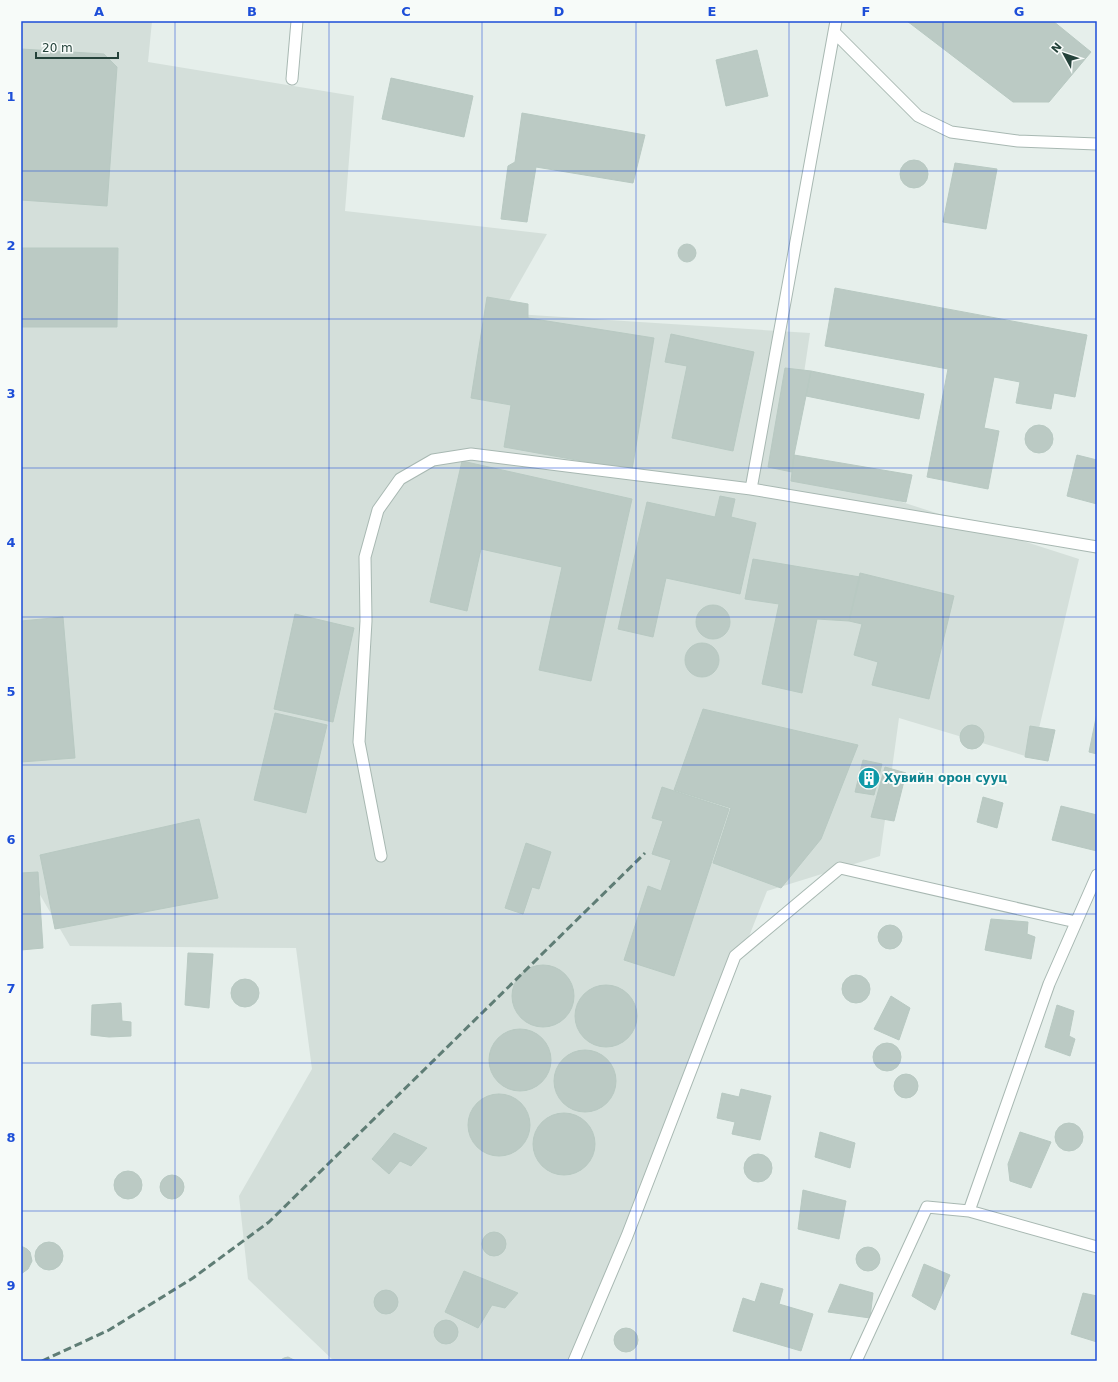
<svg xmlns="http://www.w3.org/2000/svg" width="1118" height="1382" font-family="'DejaVu Sans',sans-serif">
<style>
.built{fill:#d4dfda}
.building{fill:#bbcac4;stroke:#b8c9c2}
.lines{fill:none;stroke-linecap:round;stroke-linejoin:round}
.lane-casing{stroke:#a8b8b2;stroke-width:13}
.lane{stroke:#fff;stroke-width:11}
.rail{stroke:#5f7d75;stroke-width:3;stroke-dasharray:8 4;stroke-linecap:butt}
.grid{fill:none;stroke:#1d4ed8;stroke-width:1;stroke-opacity:0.55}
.labels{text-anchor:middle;stroke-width:4;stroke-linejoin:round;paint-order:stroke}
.culture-label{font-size:12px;font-weight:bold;fill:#0d838f;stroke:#f7fbf9;text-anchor:start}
.neatline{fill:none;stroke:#1d4ed8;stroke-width:1.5}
.grid-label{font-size:13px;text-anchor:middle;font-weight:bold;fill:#1d4ed8}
</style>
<rect width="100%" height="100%" fill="#e6efeb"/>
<path class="built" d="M 21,21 L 152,21 L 148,62 L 354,96 L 345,211 L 547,234 L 502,313 L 810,333 L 790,466 L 1079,559 L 1032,758 L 899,718 L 880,856 L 767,891 L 581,1361 L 334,1361 L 248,1279 L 239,1196 L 312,1069 L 296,948 L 70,946 L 36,888 L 21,887 Z"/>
<path class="building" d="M 907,21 L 1053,21 L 1091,52 L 1049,102 L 1013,102 Z
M 21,49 L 104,54 L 117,67 L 107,206 L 21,200 Z
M 757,50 L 768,96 L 726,106 L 716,60 Z
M 391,78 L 473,96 L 464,137 L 382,119 Z
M 522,113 L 645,135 L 633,183 L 536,167 L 527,222 L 501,219 L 508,166 L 515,162 Z
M900 174a14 14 0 1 1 28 0a14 14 0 1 1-28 0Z
M 955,163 L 997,169 L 986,229 L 943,222 Z
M678 253a9 9 0 1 1 18 0a9 9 0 1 1-18 0Z
M 21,248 L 118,248 L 117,327 L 21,327 Z
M 835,288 L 1087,335 L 1075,397 L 1054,393 L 1051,409 L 1016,403 L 1020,382 L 994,377 L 984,428 L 999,431 L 988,489 L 927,477 L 948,369 L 825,346 Z
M 487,297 L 528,304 L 528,318 L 654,338 L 632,470 L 504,447 L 511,405 L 471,398 Z
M 671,334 L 754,352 L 733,451 L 672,438 L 687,366 L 665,362 Z
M 785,368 L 811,371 L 794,455 L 792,472 L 768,467 Z
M 811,371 L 924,394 L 919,419 L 806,396 Z
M1025 439a14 14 0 1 1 28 0a14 14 0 1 1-28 0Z
M 794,455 L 912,475 L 906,502 L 791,481 Z
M 1077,455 L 1097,460 L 1097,504 L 1067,496 Z
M 462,461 L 632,499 L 591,681 L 539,670 L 562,567 L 481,549 L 467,611 L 430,602 Z
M 720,496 L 735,499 L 731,517 L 756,523 L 740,594 L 666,578 L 653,637 L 618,629 L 647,502 L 715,517 Z
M 753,559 L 860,577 L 849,621 L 817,619 L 802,693 L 762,684 L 779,604 L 745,599 Z
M 860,573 L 954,596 L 929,699 L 872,685 L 878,662 L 854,655 L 862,624 L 849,621 Z
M696 622a17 17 0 1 1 34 0a17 17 0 1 1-34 0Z
M 295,614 L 354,628 L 333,722 L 274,709 Z
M 63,617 L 75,758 L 21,762 L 21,621 Z
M685 660a17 17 0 1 1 34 0a17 17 0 1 1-34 0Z
M 703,709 L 858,745 L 821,839 L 781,888 L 713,863 L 731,808 L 674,790 Z
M 275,713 L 327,725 L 306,813 L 254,800 Z
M 1097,713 L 1097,754 L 1089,752 Z
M960 737a12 12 0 1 1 24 0a12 12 0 1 1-24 0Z
M 1030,726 L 1055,730 L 1048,761 L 1025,757 Z
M 863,760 L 882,764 L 874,795 L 855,792 Z
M 885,767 L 906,773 L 894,821 L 871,817 Z
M 662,787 L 729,809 L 674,976 L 624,960 L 648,886 L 661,891 L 671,860 L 652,854 L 663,821 L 652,818 Z
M 983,797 L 1003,803 L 997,828 L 977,822 Z
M 1061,806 L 1097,815 L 1097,851 L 1052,840 Z
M 199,819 L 218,898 L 55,929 L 40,855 Z
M 526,843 L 551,852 L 539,889 L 532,887 L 523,914 L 505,908 Z
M 38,872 L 43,948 L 21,950 L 21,873 Z
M 991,919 L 1028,922 L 1027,934 L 1035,937 L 1031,959 L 985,950 Z
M878 937a12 12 0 1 1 24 0a12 12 0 1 1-24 0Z
M 188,953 L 213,954 L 209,1008 L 185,1005 Z
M512 996a31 31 0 1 1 62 0a31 31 0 1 1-62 0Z
M842 989a14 14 0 1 1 28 0a14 14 0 1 1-28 0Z
M231 993a14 14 0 1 1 28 0a14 14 0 1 1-28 0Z
M575 1016a31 31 0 1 1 62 0a31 31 0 1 1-62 0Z
M 891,996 L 910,1008 L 899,1040 L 874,1029 Z
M 121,1003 L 122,1021 L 131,1022 L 131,1036 L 109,1037 L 91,1035 L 92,1005 Z
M 1057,1005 L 1074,1011 L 1069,1036 L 1075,1039 L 1070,1056 L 1045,1047 Z
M489 1060a31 31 0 1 1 62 0a31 31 0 1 1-62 0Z
M873 1057a14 14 0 1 1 28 0a14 14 0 1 1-28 0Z
M554 1081a31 31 0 1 1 62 0a31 31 0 1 1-62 0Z
M894 1086a12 12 0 1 1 24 0a12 12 0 1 1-24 0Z
M 741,1089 L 771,1096 L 760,1140 L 732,1134 L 735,1122 L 717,1118 L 722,1093 L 739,1097 Z
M468 1125a31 31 0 1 1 62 0a31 31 0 1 1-62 0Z
M533 1144a31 31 0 1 1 62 0a31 31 0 1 1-62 0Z
M1055 1137a14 14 0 1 1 28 0a14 14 0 1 1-28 0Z
M 820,1132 L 855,1143 L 850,1168 L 815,1157 Z
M 1020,1132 L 1051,1142 L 1031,1188 L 1010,1181 L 1008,1164 Z
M 394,1133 L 427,1148 L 411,1166 L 400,1161 L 389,1174 L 372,1159 Z
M744 1168a14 14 0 1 1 28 0a14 14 0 1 1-28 0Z
M114 1185a14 14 0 1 1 28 0a14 14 0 1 1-28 0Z
M160 1187a12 12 0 1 1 24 0a12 12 0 1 1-24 0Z
M 803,1190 L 846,1201 L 839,1239 L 798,1229 Z
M482 1244a12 12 0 1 1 24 0a12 12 0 1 1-24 0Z
M35 1256a14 14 0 1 1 28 0a14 14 0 1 1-28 0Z
M 21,1246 L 27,1249 L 30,1252 L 32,1261 L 28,1269 L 21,1274 Z
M856 1259a12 12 0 1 1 24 0a12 12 0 1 1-24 0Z
M 924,1264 L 950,1275 L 935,1310 L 912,1296 Z
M 464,1271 L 518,1293 L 505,1308 L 492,1305 L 478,1328 L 445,1312 Z
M 761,1283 L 783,1289 L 779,1304 L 813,1314 L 801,1351 L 733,1331 L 743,1298 L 755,1302 Z
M 840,1284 L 873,1293 L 870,1318 L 828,1312 Z
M374 1302a12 12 0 1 1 24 0a12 12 0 1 1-24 0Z
M 1083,1293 L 1097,1296 L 1097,1342 L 1071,1334 Z
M434 1332a12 12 0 1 1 24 0a12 12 0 1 1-24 0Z
M614 1340a12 12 0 1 1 24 0a12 12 0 1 1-24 0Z
M 288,1357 L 296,1361 L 279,1361 L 284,1358 Z"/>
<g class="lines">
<g class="lane-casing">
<path id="lane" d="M 834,32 L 918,116 L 951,132 L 1018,141 L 1097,144
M 292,79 L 297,21
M 751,489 L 836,21
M 381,856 L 359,742 L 366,621 L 365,557 L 378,510 L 400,479 L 433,460 L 471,454 L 751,489 L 1097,547
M 1097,875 L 1049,984 L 969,1211 L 1097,1247
M 574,1361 L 627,1236 L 735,956 L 840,868 L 1076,922
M 856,1361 L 927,1207 L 969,1211"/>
</g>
<use href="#lane" class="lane"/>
<path class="rail" d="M 42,1361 L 109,1330 L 193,1278 L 269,1222 L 645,853"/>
</g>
<path class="grid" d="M 175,21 L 175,1361M 329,21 L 329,1361M 482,21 L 482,1361M 636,21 L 636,1361M 789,21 L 789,1361M 943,21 L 943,1361M 21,171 L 1097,171M 21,319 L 1097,319M 21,468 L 1097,468M 21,617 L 1097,617M 21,765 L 1097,765M 21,914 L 1097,914M 21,1063 L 1097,1063M 21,1211 L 1097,1211"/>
<defs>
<g id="building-disc" transform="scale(1.15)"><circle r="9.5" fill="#0f9aa8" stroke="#f7fbf9"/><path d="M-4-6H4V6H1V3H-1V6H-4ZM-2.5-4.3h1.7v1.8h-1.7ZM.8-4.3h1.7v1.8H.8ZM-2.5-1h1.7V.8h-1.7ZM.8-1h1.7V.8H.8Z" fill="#fff"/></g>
</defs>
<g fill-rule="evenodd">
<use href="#building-disc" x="869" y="778"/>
</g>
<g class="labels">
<g class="culture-label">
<text x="884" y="782">Хувийн орон сууц</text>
</g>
</g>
<rect width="1118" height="1382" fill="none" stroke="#f7fbf9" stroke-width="44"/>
<g transform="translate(1064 54) rotate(310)" stroke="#f7fbf9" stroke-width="3" paint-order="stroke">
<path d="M0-3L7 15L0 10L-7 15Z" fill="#24423a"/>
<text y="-6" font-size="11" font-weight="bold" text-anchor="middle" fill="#24423a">N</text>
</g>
<path d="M36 52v6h82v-6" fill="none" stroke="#24423a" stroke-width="2"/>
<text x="42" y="52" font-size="12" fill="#24423a" stroke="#f7fbf9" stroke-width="3" paint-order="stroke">20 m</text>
<rect x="22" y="22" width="1074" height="1338" class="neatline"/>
<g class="grid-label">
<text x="99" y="16">A</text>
<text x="252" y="16">B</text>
<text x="406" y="16">C</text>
<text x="559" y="16">D</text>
<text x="712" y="16">E</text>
<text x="866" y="16">F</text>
<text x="1019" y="16">G</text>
<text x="11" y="101">1</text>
<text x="11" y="250">2</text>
<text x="11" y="398">3</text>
<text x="11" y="547">4</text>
<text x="11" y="696">5</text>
<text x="11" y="844">6</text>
<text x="11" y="993">7</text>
<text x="11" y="1142">8</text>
<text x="11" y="1290">9</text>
</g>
</svg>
